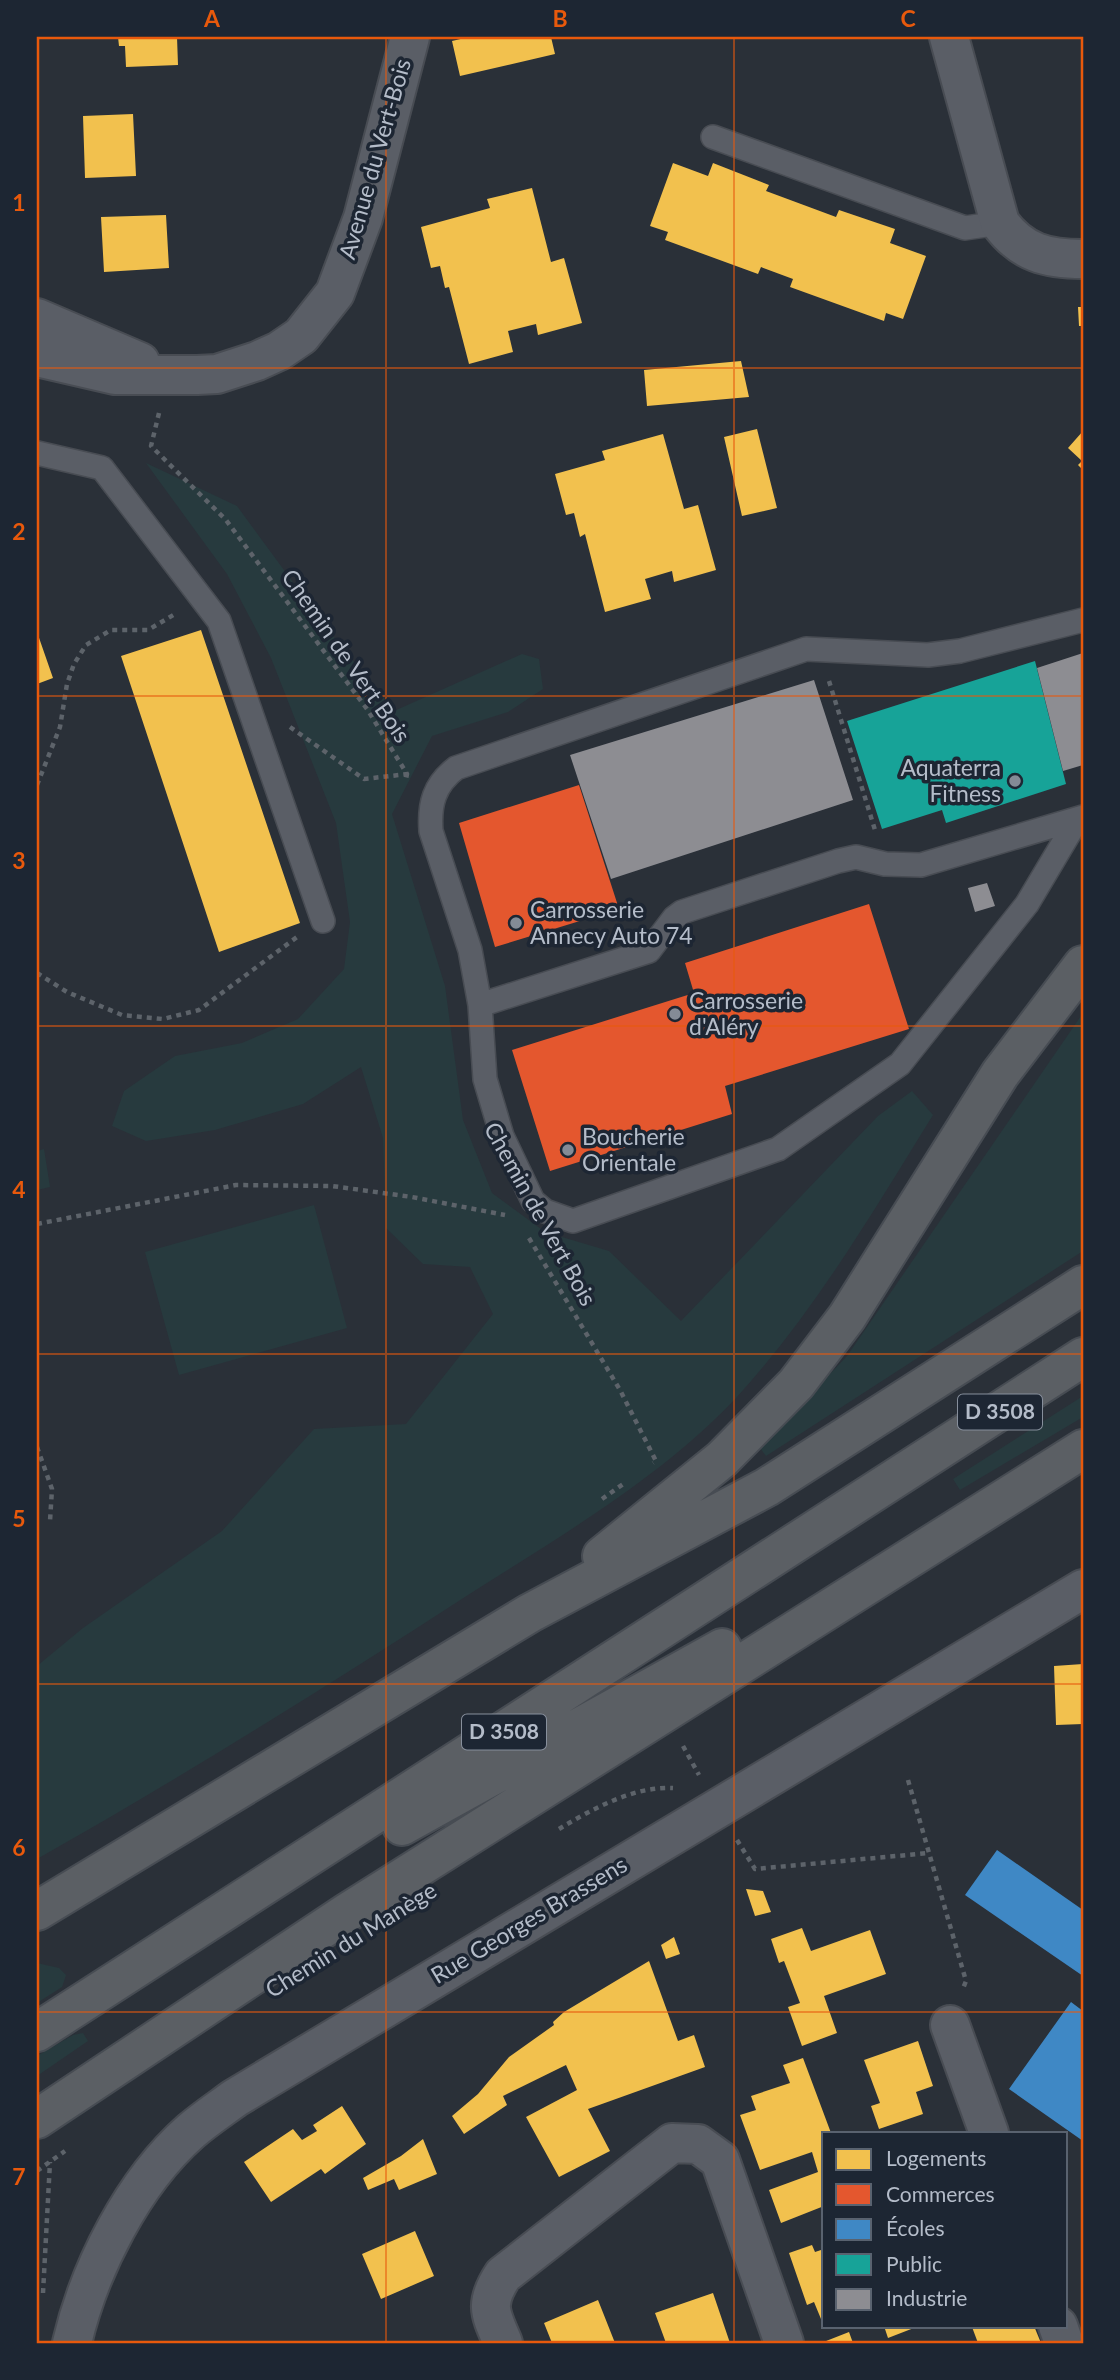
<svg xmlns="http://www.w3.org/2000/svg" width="1120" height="2380" font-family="Lato,sans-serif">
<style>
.green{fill:#273a3e}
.homes{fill:#f2c14e}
.shops{fill:#e4572e}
.schools{fill:#3f88c5}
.public{fill:#17a398}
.industry{fill:#8d8d92}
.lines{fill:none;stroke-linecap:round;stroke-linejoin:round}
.service-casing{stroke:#484c53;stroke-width:26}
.minor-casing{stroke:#484c53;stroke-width:42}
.trunk-casing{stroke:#474c53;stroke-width:42}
.path{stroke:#5d636a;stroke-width:4.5;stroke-dasharray:5 5;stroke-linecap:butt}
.service{stroke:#5a5e66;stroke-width:23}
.minor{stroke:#5a5e66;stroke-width:38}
.trunk{stroke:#5b5f64;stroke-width:38}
.grid{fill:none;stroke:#e8590c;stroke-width:2;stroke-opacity:0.55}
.poi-dot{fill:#848b96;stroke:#1d2633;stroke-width:2.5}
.labels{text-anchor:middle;stroke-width:7;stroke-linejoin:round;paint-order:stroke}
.shield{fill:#1d2633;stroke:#878f9c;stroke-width:2}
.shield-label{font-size:21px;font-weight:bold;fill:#b4bcc9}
.street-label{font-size:23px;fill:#b4bcc9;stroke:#1d2633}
.poi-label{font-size:23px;fill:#b4bcc9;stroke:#1d2633;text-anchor:start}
.neatline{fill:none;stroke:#e8590c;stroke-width:2.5}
.grid-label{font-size:23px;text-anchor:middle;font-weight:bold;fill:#e8590c}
</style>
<rect width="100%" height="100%" fill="#2a3038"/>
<path class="green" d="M 146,463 L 237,506 L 328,630 L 394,711 L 522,654 L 539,659 L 543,689 L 508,712 L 432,736 L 392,814 L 445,986 L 463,1120 L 492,1193 L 545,1232 L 609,1251 L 681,1321 L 878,1116 L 912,1091 L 933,1115 C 873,1212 813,1314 736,1398 C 662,1477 559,1537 468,1595 C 326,1687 184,1776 37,1859 L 37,1666 L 83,1628 L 222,1531 L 314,1429 L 406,1424 L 493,1314 L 470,1267 L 423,1264 L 386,1228 L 383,1138 L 361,1067 L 303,1104 L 215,1130 L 146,1141 L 112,1126 L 124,1091 L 175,1056 L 242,1043 L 298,1019 L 344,969 L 350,922 L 336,823 L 271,658 L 227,574 Z
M 1083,1013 L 1083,1251 L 766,1456 L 760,1448 L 847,1356 Z
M 44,1149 L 50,1187 L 37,1190 L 37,1151 Z
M 314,1205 L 347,1328 L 179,1375 L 145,1252 Z
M 1083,1396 L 1083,1417 L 960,1490 L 953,1479 Z
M 37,1963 L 59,1968 L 66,1975 L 62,1987 L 37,2003 Z
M 83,2033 L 88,2041 L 37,2076 L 37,2056 L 73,2035 Z"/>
<path class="homes" d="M 118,37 L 177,37 L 178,65 L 126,67 L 125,46 L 119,46 Z
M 469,37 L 551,37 L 555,54 L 460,76 L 452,41 Z
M 133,114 L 136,176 L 85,178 L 83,116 Z
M 673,163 L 708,176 L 713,163 L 769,185 L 766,191 L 836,217 L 839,210 L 895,229 L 890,243 L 926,256 L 903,319 L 886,313 L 884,321 L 790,287 L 793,279 L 761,267 L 758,274 L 665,240 L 668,232 L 650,226 Z
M 532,188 L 551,262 L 564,258 L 582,323 L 538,335 L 536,324 L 508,331 L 513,352 L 469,364 L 449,287 L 445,288 L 440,266 L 431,268 L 421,227 L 490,208 L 487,199 Z
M 166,215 L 169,268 L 104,272 L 101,217 Z
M 1078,307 L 1083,307 L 1083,326 L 1079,326 Z
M 741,361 L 749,397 L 647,406 L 644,370 Z
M 757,429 L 777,508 L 742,516 L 724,437 Z
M 1083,431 L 1083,470 L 1078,465 L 1082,461 L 1068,448 Z
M 663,434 L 684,509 L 698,505 L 716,570 L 674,582 L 672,571 L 645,579 L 651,599 L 605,612 L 585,534 L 580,537 L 574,513 L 566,515 L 555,474 L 605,460 L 602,451 Z
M 201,630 L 300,923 L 219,952 L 121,656 Z
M 37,632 L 53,678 L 37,684 Z
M 1083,1664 L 1083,1724 L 1056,1725 L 1054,1666 Z
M 746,1889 L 763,1891 L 771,1912 L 755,1916 Z
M 802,1928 L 811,1951 L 870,1930 L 886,1974 L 824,1996 L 837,2033 L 802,2046 L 788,2007 L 800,2003 L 784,1961 L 779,1963 L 771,1939 Z
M 674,1937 L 680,1954 L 666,1959 L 661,1945 Z
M 649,1961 L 678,2041 L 694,2035 L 705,2067 L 588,2109 L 610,2151 L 559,2177 L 526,2117 L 577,2090 L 566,2065 L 503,2096 L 507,2105 L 464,2134 L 452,2116 L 478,2094 L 509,2057 L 554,2025 L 553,2022 L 564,2012 Z
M 918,2041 L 933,2086 L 916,2092 L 923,2114 L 879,2129 L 871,2106 L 880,2103 L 864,2060 Z
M 803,2058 L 831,2133 L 824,2133 L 824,2206 L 781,2223 L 769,2190 L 818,2172 L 812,2152 L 760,2170 L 740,2115 L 756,2110 L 751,2096 L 790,2083 L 783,2065 Z
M 342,2106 L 366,2144 L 325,2174 L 321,2169 L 271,2202 L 244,2162 L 293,2129 L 302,2140 L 317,2131 L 313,2125 Z
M 423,2139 L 437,2174 L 399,2190 L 394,2179 L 368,2190 L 363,2178 L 401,2156 Z
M 415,2231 L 434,2276 L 381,2299 L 362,2254 Z
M 812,2245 L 815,2252 L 824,2249 L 824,2318 L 821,2319 L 814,2302 L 807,2305 L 789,2253 Z
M 713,2293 L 730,2343 L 666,2343 L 655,2313 Z
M 598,2300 L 615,2343 L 552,2343 L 544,2323 Z
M 884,2326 L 919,2326 L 888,2338 Z
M 976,2326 L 1034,2326 L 1041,2343 L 978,2343 L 972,2327 Z
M 849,2332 L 853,2343 L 821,2343 Z"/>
<path class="shops" d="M 579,785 L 619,909 L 495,947 L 459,823 Z
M 869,904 L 909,1029 L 725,1086 L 732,1114 L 550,1171 L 512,1050 L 694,993 L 685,963 Z"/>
<path class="schools" d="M 997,1850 L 1083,1910 L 1083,1976 L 965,1895 Z
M 1071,2002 L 1083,2011 L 1083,2141 L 1009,2089 Z"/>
<path class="public" d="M 1035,661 L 1066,784 L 946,823 L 942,810 L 882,829 L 847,721 Z"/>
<path class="industry" d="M 1083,653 L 1083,765 L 1063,771 L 1037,668 Z
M 814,680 L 853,800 L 611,879 L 570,755 Z
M 987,883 L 995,906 L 975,912 L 968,888 Z"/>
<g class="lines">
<g class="service-casing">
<path id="service" d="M 713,137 L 965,228 L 1000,223
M 37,453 L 102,468 L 219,621 L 323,921
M 1077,820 L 1027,904 L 900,1064 L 778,1149 L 573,1221 L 545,1211 L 533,1201 L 502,1136 L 485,1079 L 480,1005 L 470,950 L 431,831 C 429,804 434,785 456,768 L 806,649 L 928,655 L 960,651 L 1083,620
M 480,1005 L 649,951 L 674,918 L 682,912 L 838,861 L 856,857 L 885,864 L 921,865 L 1083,817"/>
</g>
<g class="minor-casing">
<path id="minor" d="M 949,37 L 1000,223 C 1022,253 1047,259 1083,259
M 37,318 L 140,362
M 37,357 L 115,375 L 197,375 L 217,374 L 257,361 L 279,351 L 301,336 L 335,293 L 363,218 L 410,37
M 950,2025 L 989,2133
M 1058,2326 L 1064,2343
M 72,2343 C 89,2269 133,2182 191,2131 C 205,2119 220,2109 235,2098 L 1083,1589
M 503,2343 C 490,2313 484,2304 503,2275 L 672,2143 L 698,2144 L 720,2160 L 784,2343"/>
</g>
<g class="trunk-casing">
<path id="trunk" d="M 602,1556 L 722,1459 L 796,1384 L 847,1317 L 1000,1074 L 1083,965
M 402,1826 L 722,1648
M 37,1911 L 530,1613 L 767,1487 L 1083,1285
M 37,2032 L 1083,1357
M 37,2119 L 348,1912 L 1083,1449"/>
</g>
<path class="path" d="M 159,413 L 151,446 L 226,520 L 367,709 L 407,774 L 406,779
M 829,681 L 875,830
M 290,727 L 364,779 L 408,774
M 37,785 L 60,727 L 67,684 L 74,664 L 86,645 L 111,630 L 148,630 L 175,614
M 37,973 L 67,992 L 122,1015 L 163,1019 L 199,1010 L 297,937
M 37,1224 L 236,1185 L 332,1186 L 412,1197 L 505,1215
M 529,1238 L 620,1390 L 656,1461 L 653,1463
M 37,1447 L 52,1489 L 50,1521
M 602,1499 L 626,1482
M 683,1746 L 699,1775
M 908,1780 L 966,1981 L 962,1991
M 559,1829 C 592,1809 634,1786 673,1788
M 737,1840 L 755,1869 L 929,1853
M 37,2171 L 65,2151
M 43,2293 L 50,2162"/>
<use href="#service" class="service"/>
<use href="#minor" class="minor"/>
<use href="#trunk" class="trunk"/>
</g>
<path class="grid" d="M 386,37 L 386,2343M 734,37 L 734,2343M 37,368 L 1083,368M 37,696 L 1083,696M 37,1026 L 1083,1026M 37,1354 L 1083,1354M 37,1684 L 1083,1684M 37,2012 L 1083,2012"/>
<g class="poi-dot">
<circle cx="1015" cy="781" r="7"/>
<circle cx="516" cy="923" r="7"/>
<circle cx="675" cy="1014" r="7"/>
<circle cx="568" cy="1150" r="7"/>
</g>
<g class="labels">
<g class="shield">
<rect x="958" y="1394.5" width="84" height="35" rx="5"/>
<rect x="462" y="1714.5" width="84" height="35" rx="5"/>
</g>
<g class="shield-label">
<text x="1000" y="1419">D 3508</text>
<text x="504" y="1739">D 3508</text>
</g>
<g class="street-label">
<text transform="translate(375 159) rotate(-74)" y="8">Avenue du Vert-Bois</text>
<text transform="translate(346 656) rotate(55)" y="8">Chemin de Vert Bois</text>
<text transform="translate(540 1214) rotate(61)" y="8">Chemin de Vert Bois</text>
<text transform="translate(529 1920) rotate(-31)" y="8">Rue Georges Brassens</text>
<text transform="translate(351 1940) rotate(-32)" y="8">Chemin du Manège</text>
</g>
<g class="poi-label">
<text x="1001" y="776" text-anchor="end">Aquaterra<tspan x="1001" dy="26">Fitness</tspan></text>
<text x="530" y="918">Carrosserie<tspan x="530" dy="26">Annecy Auto 74</tspan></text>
<text x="689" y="1009">Carrosserie<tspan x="689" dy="26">d'Aléry</tspan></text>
<text x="582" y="1145">Boucherie<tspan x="582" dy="26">Orientale</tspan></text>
</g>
</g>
<rect width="1120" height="2380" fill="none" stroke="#1d2633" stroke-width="77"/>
<rect x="822" y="2132" width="245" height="196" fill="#1d2633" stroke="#59626f" stroke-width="2"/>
<rect x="836" y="2149" width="35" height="21" fill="#f2c14e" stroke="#59626f" stroke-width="2"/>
<text x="886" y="2166" font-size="21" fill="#b4bcc9">Logements</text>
<rect x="836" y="2184" width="35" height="21" fill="#e4572e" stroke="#59626f" stroke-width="2"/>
<text x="886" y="2202" font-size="21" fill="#b4bcc9">Commerces</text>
<rect x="836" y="2219" width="35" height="21" fill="#3f88c5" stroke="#59626f" stroke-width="2"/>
<text x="886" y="2236" font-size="21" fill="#b4bcc9">Écoles</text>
<rect x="836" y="2254" width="35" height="21" fill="#17a398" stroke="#59626f" stroke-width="2"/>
<text x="886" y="2272" font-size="21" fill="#b4bcc9">Public</text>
<rect x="836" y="2289" width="35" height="21" fill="#8d8d92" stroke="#59626f" stroke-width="2"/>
<text x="886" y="2306" font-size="21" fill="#b4bcc9">Industrie</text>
<rect x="38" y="38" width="1044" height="2304" class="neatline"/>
<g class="grid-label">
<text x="212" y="27">A</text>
<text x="560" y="27">B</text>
<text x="908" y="27">C</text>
<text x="19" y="211">1</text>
<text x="19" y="540">2</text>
<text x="19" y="869">3</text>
<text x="19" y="1198">4</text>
<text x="19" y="1527">5</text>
<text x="19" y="1856">6</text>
<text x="19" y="2185">7</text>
</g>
</svg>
